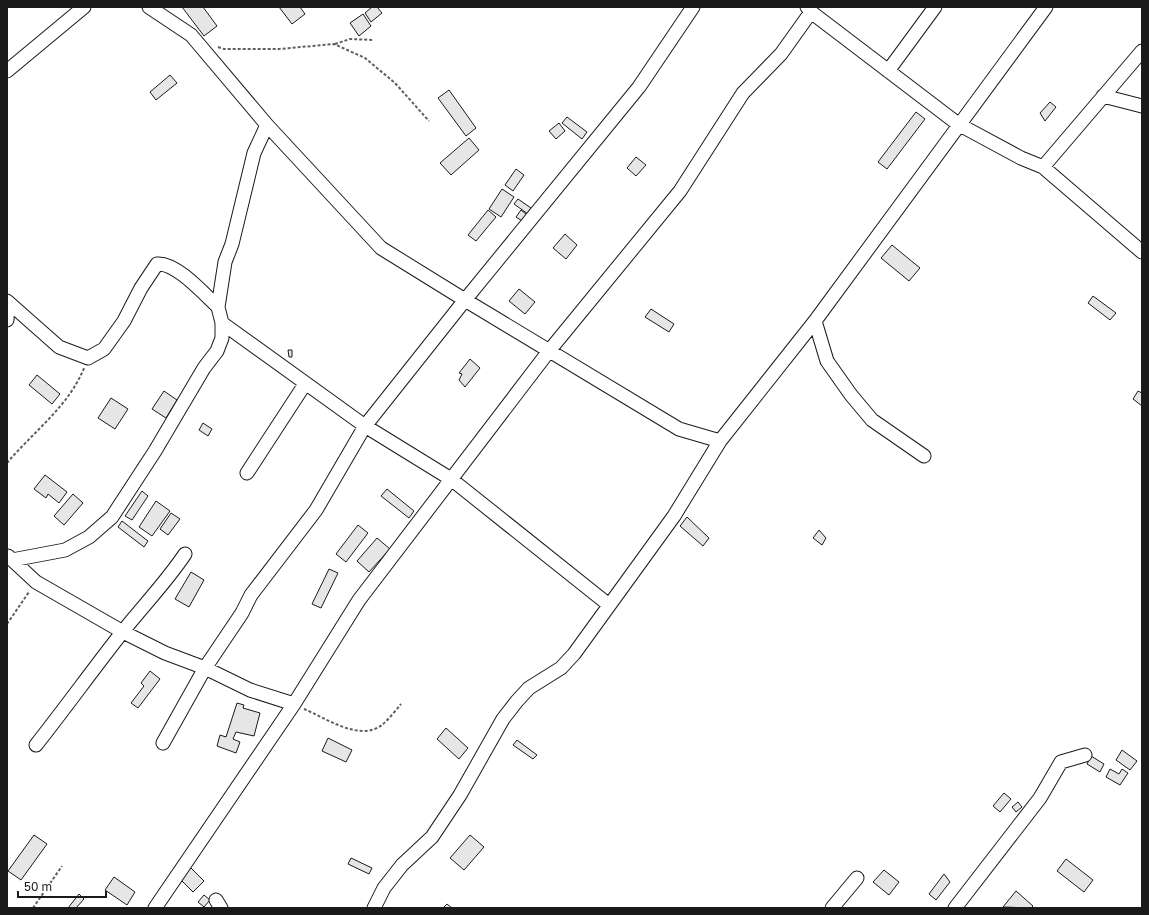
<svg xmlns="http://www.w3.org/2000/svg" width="1149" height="915" font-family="'Golos Text',sans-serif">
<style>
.building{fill:#e6e6e6;stroke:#1a1a1a}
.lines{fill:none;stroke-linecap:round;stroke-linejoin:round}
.minor-casing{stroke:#1a1a1a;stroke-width:15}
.path{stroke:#5f5f5f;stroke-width:2;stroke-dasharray:3 2;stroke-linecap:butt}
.minor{stroke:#fff;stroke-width:13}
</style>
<rect width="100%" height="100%" fill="#fff"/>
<path class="building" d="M 182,7 L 203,7 L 217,26 L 204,36 Z
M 279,7 L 300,7 L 305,14 L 292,24 Z
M 372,7 L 377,7 L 382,13 L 371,22 L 365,13 Z
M 363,14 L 371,26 L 359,36 L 350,23 Z
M 170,75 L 177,83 L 156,100 L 150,92 Z
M 449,90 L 476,128 L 466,136 L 438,98 Z
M 1050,102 L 1056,107 L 1045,121 L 1040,113 Z
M 916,112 L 925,119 L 887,169 L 878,162 Z
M 567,117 L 587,132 L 582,139 L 562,123 Z
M 559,123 L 565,131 L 556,139 L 549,131 Z
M 469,138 L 479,150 L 451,175 L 440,163 Z
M 636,157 L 646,165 L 636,176 L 627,168 Z
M 516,169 L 524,175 L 513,191 L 505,185 Z
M 502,189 L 514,197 L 501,217 L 489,209 Z
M 518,199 L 531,208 L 528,214 L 514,204 Z
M 488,210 L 496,217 L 476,241 L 468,235 Z
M 521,210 L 527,215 L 522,221 L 516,217 Z
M 565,234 L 577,245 L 566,259 L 553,248 Z
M 892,245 L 920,268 L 909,281 L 881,258 Z
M 519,289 L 535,302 L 525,314 L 509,301 Z
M 1093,296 L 1116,313 L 1110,320 L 1088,303 Z
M 651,309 L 674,324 L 669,332 L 645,317 Z
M 288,350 L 292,350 L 292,357 L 289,357 Z
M 470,359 L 480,368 L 465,387 L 459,380 L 462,374 L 459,373 Z
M 37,375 L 60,394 L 52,404 L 29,385 Z
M 164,391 L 177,400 L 166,418 L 152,409 Z
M 1138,391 L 1142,393 L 1142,406 L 1133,399 Z
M 111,398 L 128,409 L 115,429 L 98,418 Z
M 203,423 L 212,429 L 208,436 L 199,430 Z
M 45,475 L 67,492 L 59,503 L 48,494 L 46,498 L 34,489 Z
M 387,489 L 414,511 L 409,518 L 381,496 Z
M 142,491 L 148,496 L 132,520 L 125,516 Z
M 73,494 L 83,503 L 64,525 L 54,516 Z
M 156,501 L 170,511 L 152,536 L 139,527 Z
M 171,513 L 180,519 L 168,535 L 160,529 Z
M 687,517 L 709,538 L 703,546 L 680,526 Z
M 122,521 L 148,541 L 144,547 L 118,527 Z
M 358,525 L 368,533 L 346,562 L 336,554 Z
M 819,530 L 826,538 L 822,545 L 813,538 Z
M 377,538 L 390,549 L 369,572 L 357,561 Z
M 329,569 L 338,573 L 321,608 L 312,604 Z
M 191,572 L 204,580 L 189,607 L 175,599 Z
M 150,671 L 160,679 L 138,708 L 131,703 L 144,686 L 141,683 Z
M 237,703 L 244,705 L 243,708 L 260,713 L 254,736 L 236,732 L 233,739 L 240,742 L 236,753 L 217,746 L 220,735 L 226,737 Z
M 446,728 L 468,748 L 459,759 L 437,739 Z
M 328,738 L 352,750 L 346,762 L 322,751 Z
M 517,740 L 537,755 L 533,759 L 513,745 Z
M 1122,750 L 1137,761 L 1130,770 L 1116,760 Z
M 1091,756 L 1104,764 L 1100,772 L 1087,764 Z
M 1110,769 L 1119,774 L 1122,769 L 1128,773 L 1120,785 L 1106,777 Z
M 1004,793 L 1011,799 L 1000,812 L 993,806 Z
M 1018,802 L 1022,807 L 1016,812 L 1012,807 Z
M 34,835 L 47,844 L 21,880 L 8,871 Z
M 470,835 L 484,847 L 464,870 L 450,858 Z
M 351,858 L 372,868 L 369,874 L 348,864 Z
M 1066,859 L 1093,880 L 1084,892 L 1057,871 Z
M 191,868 L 204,881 L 193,892 L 180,879 Z
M 884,870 L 899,882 L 889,895 L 873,882 Z
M 944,874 L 950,882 L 936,900 L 929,894 Z
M 114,877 L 135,892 L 127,905 L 105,890 Z
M 1016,891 L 1033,906 L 1031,908 L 1003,907 Z
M 79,894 L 84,899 L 76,908 L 68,908 Z
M 204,895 L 210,900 L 204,907 L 198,902 Z
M 447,904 L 452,908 L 443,908 Z"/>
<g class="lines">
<g class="minor-casing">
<path id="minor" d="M 149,7 L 191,35 L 267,125 L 381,248 L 465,300 L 639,87 L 693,7
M 807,7 L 811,12 L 958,124 L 1021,158 L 1043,167 L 1142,252
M 7,71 L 84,7
M 888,71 L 935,7
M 1103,96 L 1142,106
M 1043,167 L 1142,51
M 7,301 L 59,347 L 88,358 L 104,349 L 124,321 L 141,288 L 157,264 C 176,262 204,294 218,307
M 7,320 L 8,302
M 815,321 L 827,361 L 851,395 L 872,420 L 924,456
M 222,323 L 365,426 L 465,300 L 679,429 L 720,441
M 247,473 L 305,384
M 8,556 L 36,582 L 123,632 L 165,653 L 205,668 L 250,690 L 294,704
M 12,560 L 65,550 L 89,537 L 112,517 L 155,451 L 204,368 L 217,351 L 222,338 L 222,323 L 218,307 L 225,262 L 232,244 L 254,153 L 267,125
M 163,743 L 205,668 L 242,613 L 251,595 L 316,510 L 365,426 L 451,479 L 609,605
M 36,745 C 66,707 94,668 124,630 C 144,605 167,581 185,554
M 216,900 L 221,908
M 155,908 L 294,704 L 359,600 L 549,351 L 680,191 L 743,93 L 781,54 L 811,12
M 374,908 L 384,888 L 402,865 L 432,837 L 460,795 L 503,719 L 517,701 L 529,688 L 561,668 L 574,654 L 674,516 L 720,441 L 815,321 L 1046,7
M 832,908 L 857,878
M 955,908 L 1040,798 L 1061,762 L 1085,755"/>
</g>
<path class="path" d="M 335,44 L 350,39 L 373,40
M 218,47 L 224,49 L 279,49 L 334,44 L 365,58 L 395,83 L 429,121
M 7,463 C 33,432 69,406 84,368
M 7,624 L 29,592
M 304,709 C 326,718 359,742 382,725 C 389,719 396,710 401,704
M 33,908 L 62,866"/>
<use href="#minor" class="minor"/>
</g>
<rect width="1149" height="915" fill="none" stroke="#1a1a1a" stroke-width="16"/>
<path d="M18 891v6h88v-6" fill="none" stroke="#1a1a1a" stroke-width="2"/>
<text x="24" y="891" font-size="12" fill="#1a1a1a" stroke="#ffffff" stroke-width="3" paint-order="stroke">50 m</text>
</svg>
